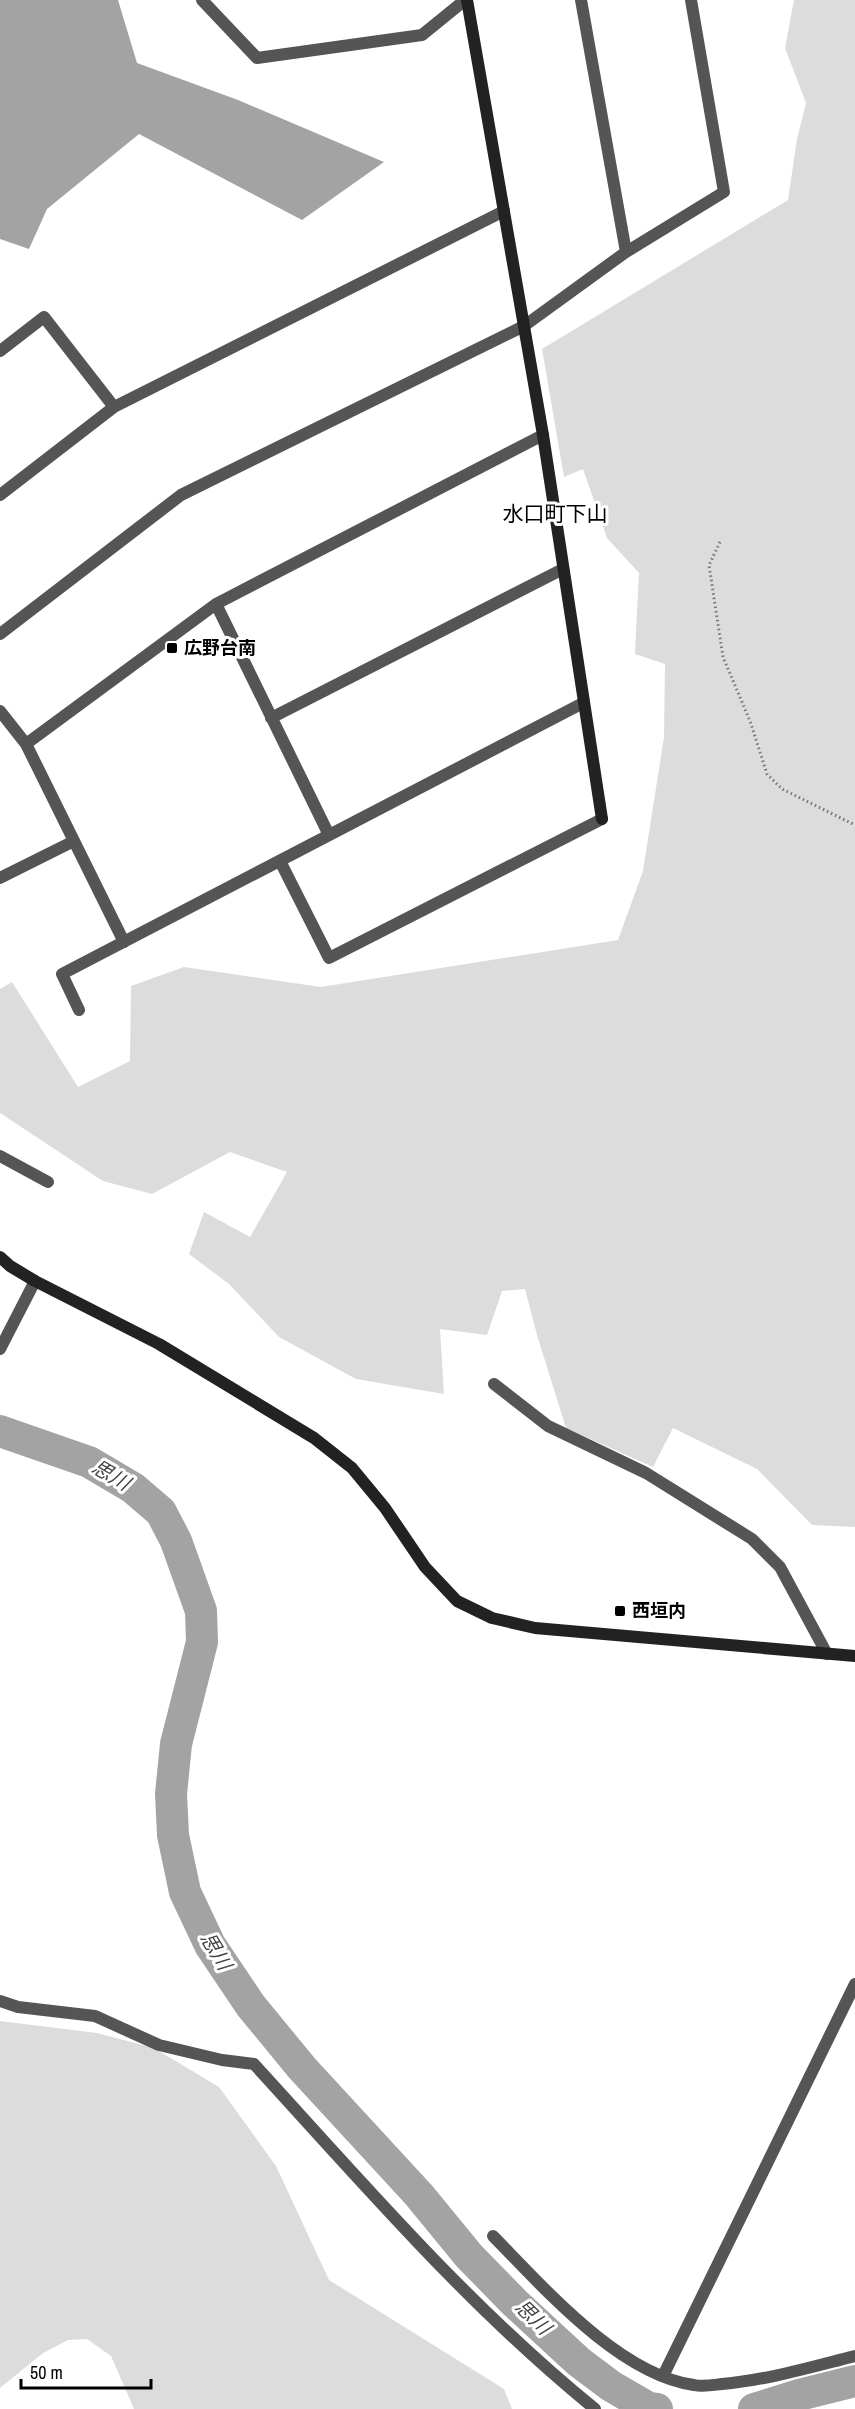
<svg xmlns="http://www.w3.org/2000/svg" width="855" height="2409" font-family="'Archivo Narrow','Noto Sans JP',sans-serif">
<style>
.green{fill:#dcdcdc}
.water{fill:#a3a3a3}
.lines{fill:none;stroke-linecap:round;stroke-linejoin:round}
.river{stroke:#a3a3a3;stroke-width:32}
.path{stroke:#777;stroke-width:3;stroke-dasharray:1.5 3;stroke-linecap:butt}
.street{stroke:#555;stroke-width:12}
.secondary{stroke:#222;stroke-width:12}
.poi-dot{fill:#000;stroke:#fff;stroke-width:2}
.labels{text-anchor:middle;stroke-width:6;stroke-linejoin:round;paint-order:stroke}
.poi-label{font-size:18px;font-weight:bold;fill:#000;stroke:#fff;text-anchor:start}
.water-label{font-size:20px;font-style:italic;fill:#444;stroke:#fff}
.quarter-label{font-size:21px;fill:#000;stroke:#fff}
</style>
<rect width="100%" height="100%" fill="#fff"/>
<path class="green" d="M 794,0 L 855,0 L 855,1527 L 812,1525 L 757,1469 L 673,1428 L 653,1467 L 566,1428 L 537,1335 L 525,1289 L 502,1291 L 487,1335 L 440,1329 L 444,1394 L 356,1379 L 279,1337 L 229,1284 L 189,1254 L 204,1212 L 250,1237 L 287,1172 L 230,1152 L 152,1194 L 103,1181 L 0,1113 L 0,989 L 12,982 L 78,1087 L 130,1061 L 131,986 L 184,967 L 321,987 L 618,940 L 643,871 L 664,737 L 665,664 L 635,654 L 639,573 L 607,538 L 583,469 L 564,477 L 542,349 L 788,200 L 797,139 L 806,103 L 785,48 Z
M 0,2021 L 97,2033 L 154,2048 L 219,2087 L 276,2166 L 329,2280 L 504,2389 L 512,2409 L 134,2409 L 111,2356 L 87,2339 L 68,2340 L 43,2353 L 0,2388 Z"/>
<path class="water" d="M 0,0 L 118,0 L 137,63 L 238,100 L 384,162 L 302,220 L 139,134 L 47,209 L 29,249 L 0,239 Z"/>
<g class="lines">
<path class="river" d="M 0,1431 L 89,1462 L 133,1488 L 161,1512 L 176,1541 L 201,1611 L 202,1642 L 176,1744 L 171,1794 L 173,1835 L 185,1892 L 210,1945 L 251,2006 L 302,2068 L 419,2195 L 469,2256 L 515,2303 L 579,2362 L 611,2386 L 649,2408 L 657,2409
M 754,2409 L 799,2395 L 855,2381"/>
<path class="path" d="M 720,542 L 709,565 L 723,657 L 750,721 L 767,774 L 782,789 L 855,825"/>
<path class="street" d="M 202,0 L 257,58 L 422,35 L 465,0
M 581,0 L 626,252
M 0,351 L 44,317 L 114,407
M 0,495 L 114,407 L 504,211
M 216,604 L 329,835
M 0,634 L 181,495 L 524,326 L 626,252 L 724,192 L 691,0
M 0,711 L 26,744 L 124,942
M 271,718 L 563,569
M 26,744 L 216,604 L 543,435
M 280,861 L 329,958 L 602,819
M 0,878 L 74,841
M 79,1010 L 62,974 L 583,703
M 0,1156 L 48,1182
M 0,1349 L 35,1281
M 494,1384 L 548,1426 L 646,1473 L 752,1539 L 780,1567 L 827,1654
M 0,2001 L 18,2007 L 95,2016 L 159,2045 L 222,2060 L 254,2064 C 363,2183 469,2307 595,2409
M 493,2236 C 544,2288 620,2375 694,2385 C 703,2387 713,2385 722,2384 C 767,2380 811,2367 855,2356
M 663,2376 L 855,1984"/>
<path class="secondary" d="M 467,0 L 543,435 L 602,819
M 0,1257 L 10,1266 L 35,1281 L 159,1344 L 314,1438 L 352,1468 L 385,1508 L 425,1567 L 457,1601 L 492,1618 L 535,1628 L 855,1656"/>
</g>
<g class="poi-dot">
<rect x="166" y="642" width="12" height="12" rx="3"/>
<rect x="614" y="1605" width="12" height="12" rx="3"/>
</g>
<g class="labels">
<g class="poi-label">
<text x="184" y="654">広野台南</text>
<text x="632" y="1617">西垣内</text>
</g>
<g class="water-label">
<text transform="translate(111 1475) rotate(30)" y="7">思川</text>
<text transform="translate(216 1951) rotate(59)" y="7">思川</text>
<text transform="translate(533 2317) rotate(44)" y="7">思川</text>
</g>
<g class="quarter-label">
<text x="555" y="521">水口町下山</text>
</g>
</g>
<path d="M21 2379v9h130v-9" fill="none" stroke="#000000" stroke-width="3"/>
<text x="30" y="2379" font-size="18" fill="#000000" stroke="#ffffff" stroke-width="4.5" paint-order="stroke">50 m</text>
</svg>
